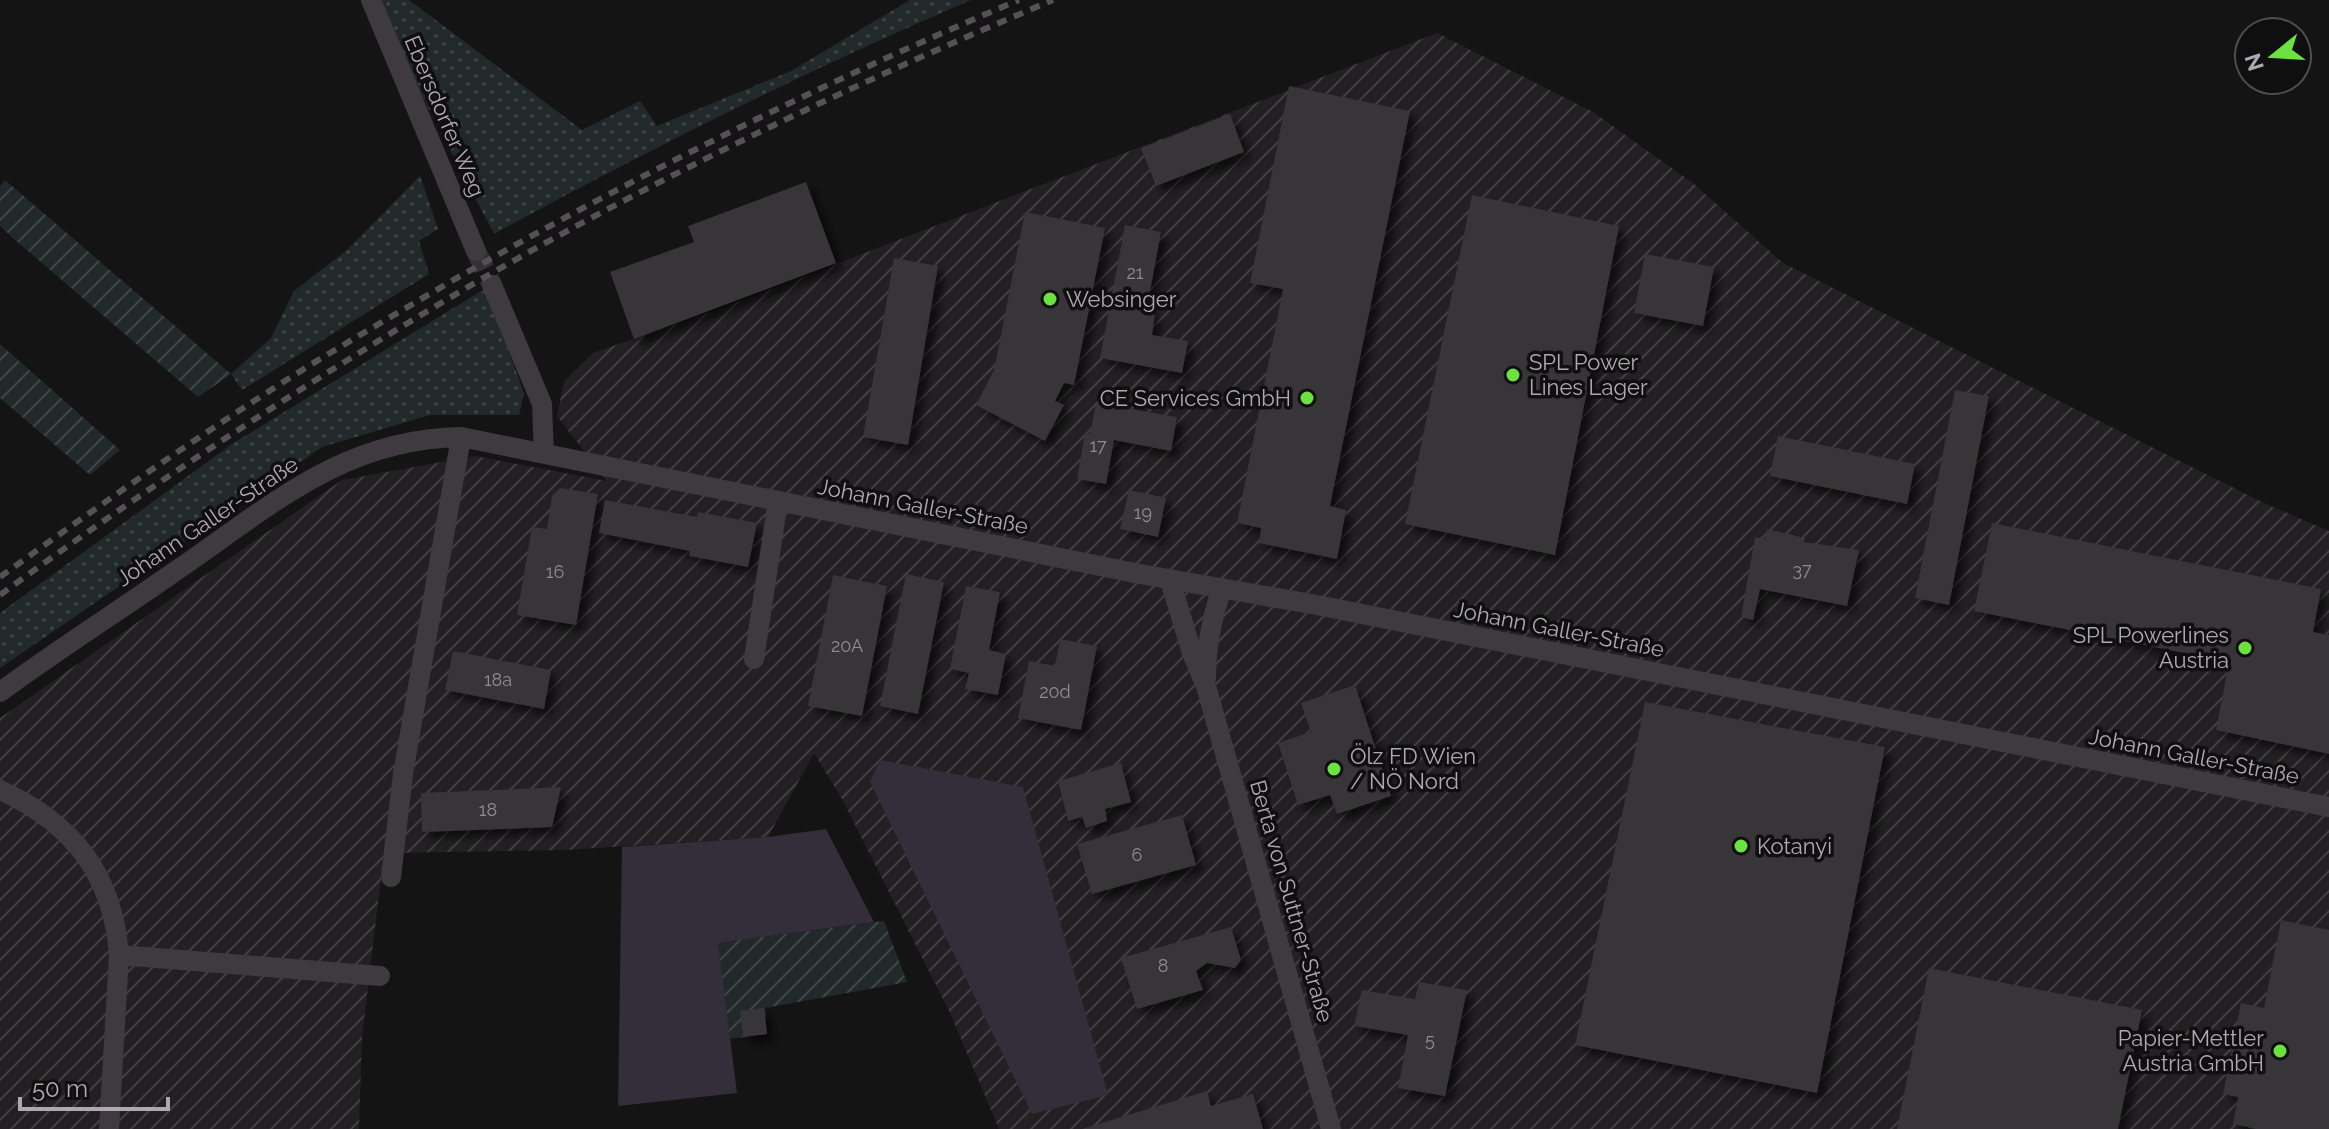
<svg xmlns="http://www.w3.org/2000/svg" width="2329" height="1129" font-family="Raleway,sans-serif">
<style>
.industrial{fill:url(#industrial-furrows)}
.grass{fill:url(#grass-dots)}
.garden{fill:url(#garden-furrows)}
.water{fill:#342d3a}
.building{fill:#373437;filter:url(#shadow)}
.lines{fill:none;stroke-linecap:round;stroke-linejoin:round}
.minor-tunnel{stroke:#343135;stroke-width:20;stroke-dasharray:20 10;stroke-linecap:butt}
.minor{stroke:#3f3a3f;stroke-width:20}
.rail{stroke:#565057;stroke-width:6;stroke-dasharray:10 8;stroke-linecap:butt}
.poi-dot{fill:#6be240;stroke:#100f10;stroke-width:3}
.labels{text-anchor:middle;stroke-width:7;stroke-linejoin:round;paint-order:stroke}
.number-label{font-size:18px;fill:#928a95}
.street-label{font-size:22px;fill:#b1a7b4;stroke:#100f10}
.poi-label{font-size:22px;fill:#b1a7b4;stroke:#100f10;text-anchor:start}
</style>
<defs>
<pattern id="industrial-furrows" width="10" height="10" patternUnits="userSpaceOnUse" patternTransform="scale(2)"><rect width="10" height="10" fill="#222022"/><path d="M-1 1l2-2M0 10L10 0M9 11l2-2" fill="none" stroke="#403e40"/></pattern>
<pattern id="grass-dots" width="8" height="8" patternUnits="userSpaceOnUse" patternTransform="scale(2)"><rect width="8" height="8" fill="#22292a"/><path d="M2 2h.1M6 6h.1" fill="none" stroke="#404546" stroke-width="1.8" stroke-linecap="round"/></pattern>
<pattern id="garden-furrows" width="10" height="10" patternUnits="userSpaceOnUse" patternTransform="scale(2)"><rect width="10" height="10" fill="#22292a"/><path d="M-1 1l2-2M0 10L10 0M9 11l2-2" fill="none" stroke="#404546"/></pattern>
<filter id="shadow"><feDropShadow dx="7" dy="7" stdDeviation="4" flood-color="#0009"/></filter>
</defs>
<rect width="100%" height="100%" fill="#151415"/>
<path class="industrial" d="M 1437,33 L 1593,112 L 1694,184 L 1783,263 L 2264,503 L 2329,531 L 2329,1129 L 999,1129 L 950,1013 L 843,801 L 814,753 L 768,837 L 565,850 L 384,853 L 362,1037 L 359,1129 L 0,1129 L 0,718 L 342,480 L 475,456 L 607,481 L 557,416 L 564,381 L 593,353 L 724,307 Z"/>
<path class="grass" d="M 379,0 L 409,0 L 582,130 L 640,101 L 657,126 L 791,71 L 910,0 L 971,0 C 808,70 649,149 494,234 L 420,92 Z
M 420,176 L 438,229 L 419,241 L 429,274 L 242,390 L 231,374 L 271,338 L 294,291 L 347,250 Z
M 486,288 L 524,393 L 519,415 L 430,415 L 322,447 L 0,668 L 0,613 L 232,444 Z"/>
<path class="garden" d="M 5,180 L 231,374 L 198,397 L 14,239 L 0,226 L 0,186 Z
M 0,344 L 120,450 L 90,475 L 0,398 Z
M 884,921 L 907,982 L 765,1008 L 767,1034 L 730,1039 L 717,943 Z"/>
<path class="water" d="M 880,760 L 1023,787 L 1108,1095 L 1032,1114 L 870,782 Z
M 826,829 L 874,922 L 718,943 L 737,1093 L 618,1106 L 622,847 L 768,837 Z"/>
<path class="building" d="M 1289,86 L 1410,111 L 1330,506 L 1346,510 L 1337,559 L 1259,543 L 1261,528 L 1237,523 L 1283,289 L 1250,283 Z
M 1230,114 L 1244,152 L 1156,186 L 1141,148 Z
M 806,182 L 836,263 L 634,339 L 610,272 L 694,242 L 688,226 Z
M 1472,195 L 1619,226 L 1555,555 L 1405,524 Z
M 1025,212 L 1105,228 L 1074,385 L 1064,383 L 1055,401 L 1064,405 L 1045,441 L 976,405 L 994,370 Z
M 1125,225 L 1161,232 L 1146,313 L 1155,315 L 1152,335 L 1188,341 L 1182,373 L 1100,358 Z
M 1645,254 L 1714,267 L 1703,326 L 1634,313 Z
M 894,258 L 938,266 L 908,445 L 863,437 Z
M 1955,390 L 1989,396 L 1949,605 L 1915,598 Z
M 1096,403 L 1177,417 L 1171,451 L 1114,440 L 1106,484 L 1077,479 L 1085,433 L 1090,434 Z
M 1778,436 L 1915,464 L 1907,504 L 1770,476 Z
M 560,488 L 598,494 L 576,625 L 517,615 L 532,527 L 547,529 L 552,496 Z
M 1129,490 L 1166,498 L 1158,537 L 1120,529 Z
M 605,500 L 697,517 L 698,512 L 757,523 L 748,567 L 689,556 L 690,551 L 599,533 Z
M 1992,523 L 2321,589 L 2313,632 L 2329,635 L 2329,754 L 2216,730 L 2229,662 L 1974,611 Z
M 1767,529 L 1805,538 L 1804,542 L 1859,550 L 1847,606 L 1760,589 L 1753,620 L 1741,617 L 1755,537 L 1765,539 Z
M 906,574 L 944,582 L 918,714 L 880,706 Z
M 833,575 L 887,586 L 862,716 L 808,706 Z
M 966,586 L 1000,592 L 989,650 L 1006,654 L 998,695 L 965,689 L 969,673 L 950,669 Z
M 1060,639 L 1097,646 L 1081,730 L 1018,718 L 1029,661 L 1055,666 Z
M 453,651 L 551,670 L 544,709 L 445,690 Z
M 1355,685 L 1391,796 L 1337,814 L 1330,795 L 1298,805 L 1278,743 L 1311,732 L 1301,703 Z
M 1645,702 L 1885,747 L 1817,1093 L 1575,1045 Z
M 1121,763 L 1131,802 L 1105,809 L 1107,821 L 1086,828 L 1082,817 L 1068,821 L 1058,781 Z
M 561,787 L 552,827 L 422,832 L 421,793 Z
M 1182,815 L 1196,865 L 1092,894 L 1077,844 Z
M 2281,920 L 2329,930 L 2329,1129 L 2256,1129 L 2233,1124 L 2238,1097 L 2223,1094 L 2241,1003 L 2264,1008 Z
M 1231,927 L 1241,960 L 1235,968 L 1207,963 L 1196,971 L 1203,990 L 1137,1009 L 1121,958 Z
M 1929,968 L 2142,1010 L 2118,1129 L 1897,1129 Z
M 1419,982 L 1467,990 L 1445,1096 L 1398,1088 L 1408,1035 L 1354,1026 L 1362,990 L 1415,999 Z
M 764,1008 L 767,1034 L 743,1037 L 740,1011 Z
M 1207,1091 L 1211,1106 L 1253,1094 L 1263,1129 L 1082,1129 Z"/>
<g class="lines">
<path class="minor-tunnel" d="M 476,251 L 492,285"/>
<path class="minor" d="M 371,0 L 476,251
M 492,285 L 542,404 L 544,454
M 1170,580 L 1192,653 L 1206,686 L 1331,1129
M 754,659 L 778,501
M 1206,678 C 1206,646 1212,617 1222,588
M 0,692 C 59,649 120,610 180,568 C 272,505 343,439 461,437 L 1140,574 L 1317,605 L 2329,807
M 0,790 C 73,823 113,875 119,955 L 109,1129
M 391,877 L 403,774 L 461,437
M 119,955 L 380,976"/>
<path class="rail" d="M 0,577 C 90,512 181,448 274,388 C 331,351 391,317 450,282 C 634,176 824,82 1019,0
M 0,595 C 153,483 310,380 473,284 C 659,176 855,83 1053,0"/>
</g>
<g class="poi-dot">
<circle cx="1050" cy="299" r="8"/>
<circle cx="1513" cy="375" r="8"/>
<circle cx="1307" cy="398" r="8"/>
<circle cx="2245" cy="648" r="8"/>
<circle cx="1334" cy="769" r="8"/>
<circle cx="1741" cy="846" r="8"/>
<circle cx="2280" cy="1051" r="8"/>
</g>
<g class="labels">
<g class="number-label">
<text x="1135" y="279">21</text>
<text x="1098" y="452">17</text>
<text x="1143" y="519">19</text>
<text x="1802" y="576">37</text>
<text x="555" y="578">16</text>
<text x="847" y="652">20A</text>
<text x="498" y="686">18a</text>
<text x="1055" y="698">20d</text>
<text x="488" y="816">18</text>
<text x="1137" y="861">6</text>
<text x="1163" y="972">8</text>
<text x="1430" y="1046">5</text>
</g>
<g class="street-label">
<text transform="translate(445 116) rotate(67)" y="8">Ebersdorfer Weg</text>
<text transform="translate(923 506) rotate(11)" y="8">Johann Galler-Straße</text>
<text transform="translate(207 521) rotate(-34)" y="8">Johann Galler-Straße</text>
<text transform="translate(1559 629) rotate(11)" y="8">Johann Galler-Straße</text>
<text transform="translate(2194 756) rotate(11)" y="8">Johann Galler-Straße</text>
<text transform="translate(1292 901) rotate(74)" y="8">Berta von Suttner-Straße</text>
</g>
<g class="poi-label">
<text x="1066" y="307">Websinger</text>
<text x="1529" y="370">SPL Power<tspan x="1529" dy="25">Lines Lager</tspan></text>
<text x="1291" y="406" text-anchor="end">CE Services GmbH</text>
<text x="2229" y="643" text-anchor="end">SPL Powerlines<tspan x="2229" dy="25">Austria</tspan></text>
<text x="1350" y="764">Ölz FD Wien<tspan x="1350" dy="25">/ NÖ Nord</tspan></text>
<text x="1757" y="854">Kotanyi</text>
<text x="2264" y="1046" text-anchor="end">Papier-Mettler<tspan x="2264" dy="25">Austria GmbH</tspan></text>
</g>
</g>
<g transform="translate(2273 56) rotate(252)"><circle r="38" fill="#100f10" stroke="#504c52" stroke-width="2"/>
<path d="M0-6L14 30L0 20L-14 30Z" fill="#6be240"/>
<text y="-12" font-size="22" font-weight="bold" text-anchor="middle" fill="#b1a7b4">N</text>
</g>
<path d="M20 1097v12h148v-12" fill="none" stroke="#b1a7b4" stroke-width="4"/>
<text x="32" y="1097" font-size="24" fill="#b1a7b4" stroke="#100f10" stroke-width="6" paint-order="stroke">50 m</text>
</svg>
